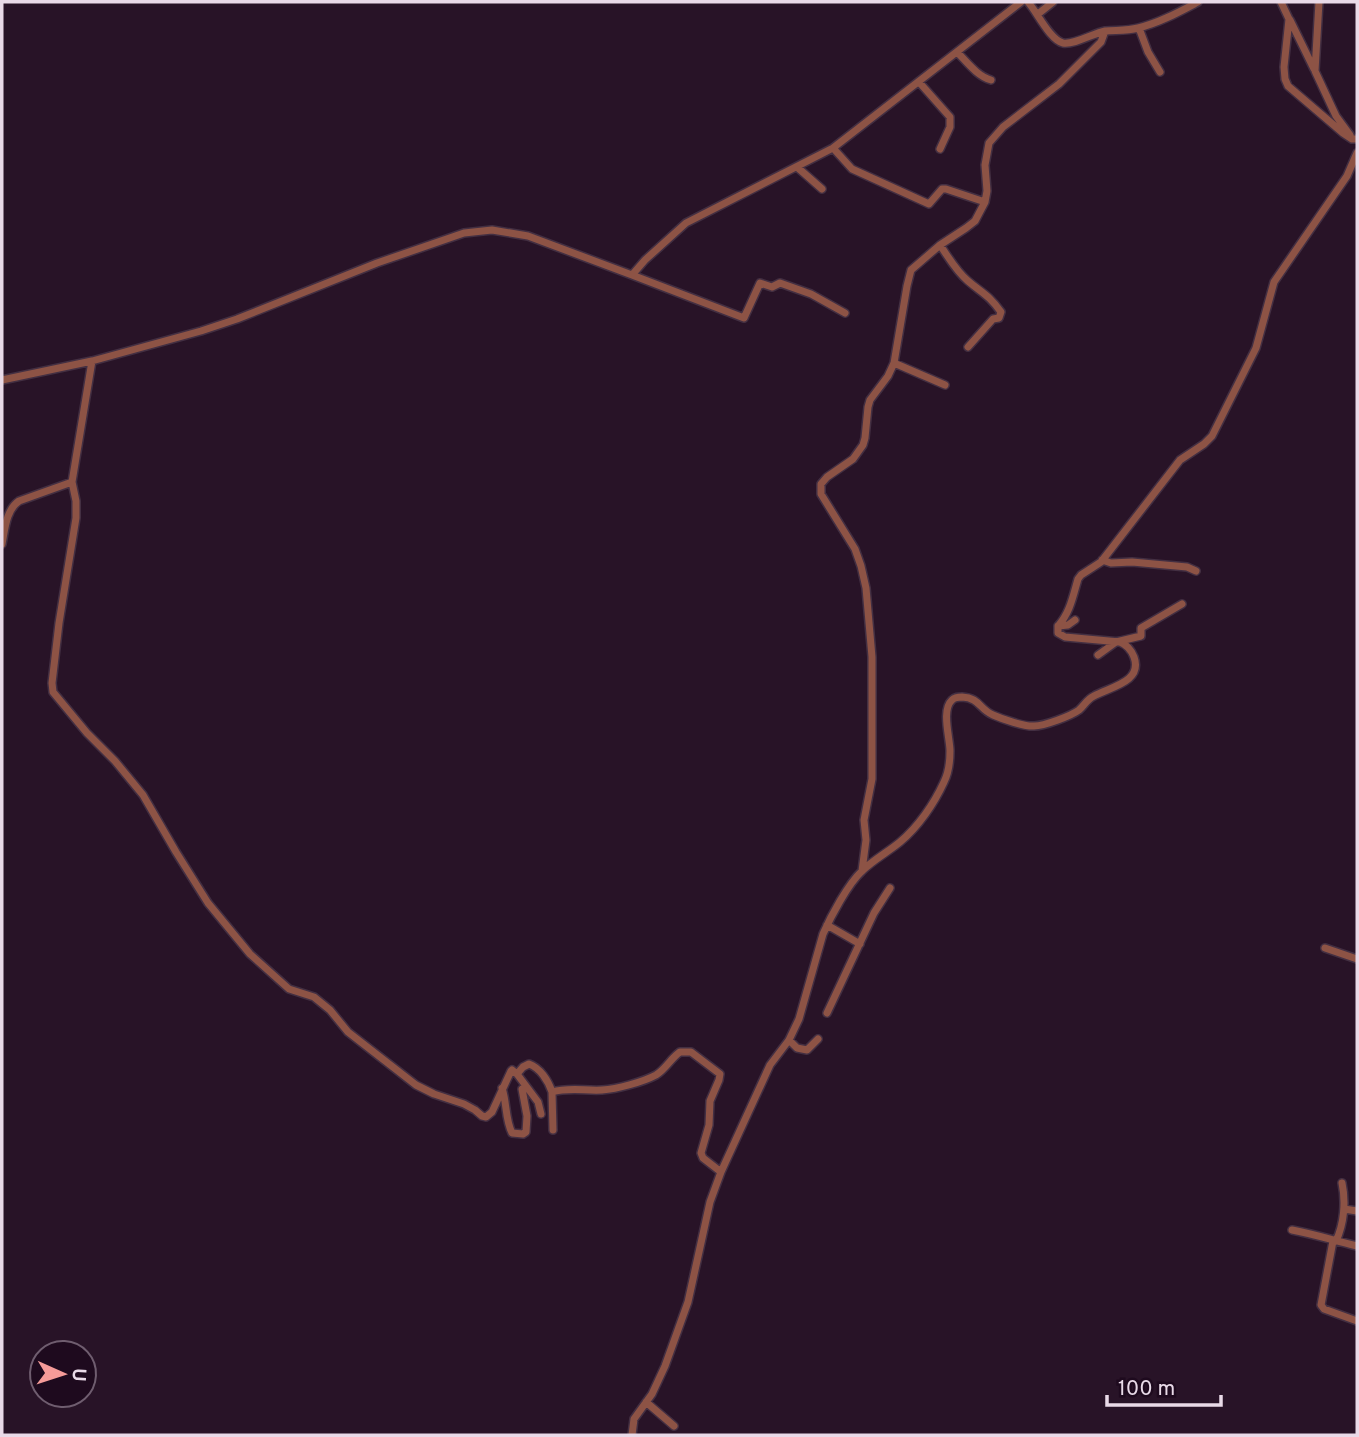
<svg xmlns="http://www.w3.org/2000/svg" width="1359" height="1437" font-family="Overpass,sans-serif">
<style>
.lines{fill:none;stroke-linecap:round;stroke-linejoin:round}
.street-casing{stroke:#432f42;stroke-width:10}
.street{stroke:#8d5345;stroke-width:7}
</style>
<rect width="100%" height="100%" fill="#281327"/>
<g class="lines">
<g class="street-casing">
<path id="street" d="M 1028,2 C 1037,12 1050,40 1063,43 C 1074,45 1094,33 1105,31 C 1116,30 1127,31 1138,28 C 1159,23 1179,12 1198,2
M 1281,2 L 1289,19 L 1284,67 L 1285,79 L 1288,86 L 1343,133 L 1352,139 L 1357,139
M 1319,2 L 1315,71 L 1336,116 L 1350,135
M 1038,14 L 1053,2
M 1290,20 L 1314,69
M 1139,28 L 1148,52 L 1160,72
M 957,52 C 967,62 977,76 991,80
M 919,82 L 950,117 L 950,127 L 940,149
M 833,148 L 852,169 L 929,204 L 942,189 L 946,189 L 985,202
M 797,167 L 822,189
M 940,245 C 949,258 956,271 968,281 C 982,293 989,295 1001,312 L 999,318 L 993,319 L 968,347
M 632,275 L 744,318 L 760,283 L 772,287 L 780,283 L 811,294 L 845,313
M 894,363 L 945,385
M 2,380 L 92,361 L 201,331 L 237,319 L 377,263 L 464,233 L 492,230 L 528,236 L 632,275 L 645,260 L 686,223 L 833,148 L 1021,2
M 72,482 L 76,501 L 76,518 L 59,623 L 52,683 L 53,692 L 87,733 L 115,761 L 143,795 L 176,852 L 208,903 L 250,954 L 289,989 L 314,997 L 330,1010 L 348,1032 L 416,1085 L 434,1094 L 464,1104 L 475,1110 L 482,1116 L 486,1117 L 492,1112 L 511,1071 L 512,1070 L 517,1074 L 523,1067 L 529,1064 C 540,1068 548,1080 552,1092 C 569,1087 585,1091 602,1090 C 617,1089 643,1082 656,1075 C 666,1069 671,1058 680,1052 L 691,1052 L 720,1074 L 719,1080 L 710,1101 L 709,1125 L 701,1153 L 703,1158 L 721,1172
M 2,544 C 5,529 6,510 19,501 L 72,482 L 92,361
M 1102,560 L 1111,563 L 1132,562 L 1187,567 L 1196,571
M 1058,626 L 1068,625 L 1075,620
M 1098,655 L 1116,642 L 1141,636 L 1141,628 L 1182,604
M 862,871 L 866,840 L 864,820 L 872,779 L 872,657 L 866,588 L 861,566 L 855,549 L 821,494 L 821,484 L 827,477 L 853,459 L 863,445 L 865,438 L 868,407 L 870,400 L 888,376 L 894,363 L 907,286 L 911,270 L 940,245 L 966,228 L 975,221 L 985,202 L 987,191 L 985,165 L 989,143 L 1003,127 L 1059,84 L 1101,42 L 1105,31
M 827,925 L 860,944
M 1325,948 L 1357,959
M 827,1013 L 874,913 L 890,888
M 789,1040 L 797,1048 L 807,1050 L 818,1039
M 517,1074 L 538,1102 L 541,1114
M 502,1088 C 507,1103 505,1119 512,1133 L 523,1134 L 526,1132 L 527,1116 L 522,1089 L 526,1086
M 552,1092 L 553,1130
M 1344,1209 L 1357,1211
M 1292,1230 C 1314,1234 1335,1241 1357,1246
M 1333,1241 L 1321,1305 L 1324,1309 L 1357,1321
M 1336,1241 C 1344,1224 1346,1202 1342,1183
M 646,1402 L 674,1426
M 632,1435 L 634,1419 L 652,1394 L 665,1366 L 688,1302 L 710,1202 L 721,1172 L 770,1065 L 789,1040 L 799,1019 L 823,934 C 831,916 848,884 862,871 C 873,860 888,852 900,842 C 918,827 934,804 944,782 C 948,774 950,761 950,751 C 950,738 941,710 952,700 C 955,697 958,697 962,697 C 980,698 979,709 993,715 C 1002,719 1025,727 1034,726 C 1044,726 1071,716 1079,710 C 1084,706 1087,699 1094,696 C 1110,687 1143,682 1134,657 C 1131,649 1127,645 1120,642 L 1065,637 L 1058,633 L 1058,626 C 1070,613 1073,596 1078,579 L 1081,575 L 1101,562 L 1180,460 L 1204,444 L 1212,436 L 1256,348 L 1274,282 L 1347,176 L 1357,153"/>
</g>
<use href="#street" class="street"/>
</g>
<rect width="1359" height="1437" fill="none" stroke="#e9dae8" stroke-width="7"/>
<g transform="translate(63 1374) rotate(93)"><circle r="33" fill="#1e0a1e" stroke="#6f5d6f" stroke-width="2"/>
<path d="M0-5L12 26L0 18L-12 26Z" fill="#f59b99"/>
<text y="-10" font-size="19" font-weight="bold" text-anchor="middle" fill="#e9dae8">U</text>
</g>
<path d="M1107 1395v10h114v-10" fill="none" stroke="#e9dae8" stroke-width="3.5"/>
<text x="1118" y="1395" font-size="21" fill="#e9dae8" stroke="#1e0a1e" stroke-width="5" paint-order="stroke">100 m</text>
</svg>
